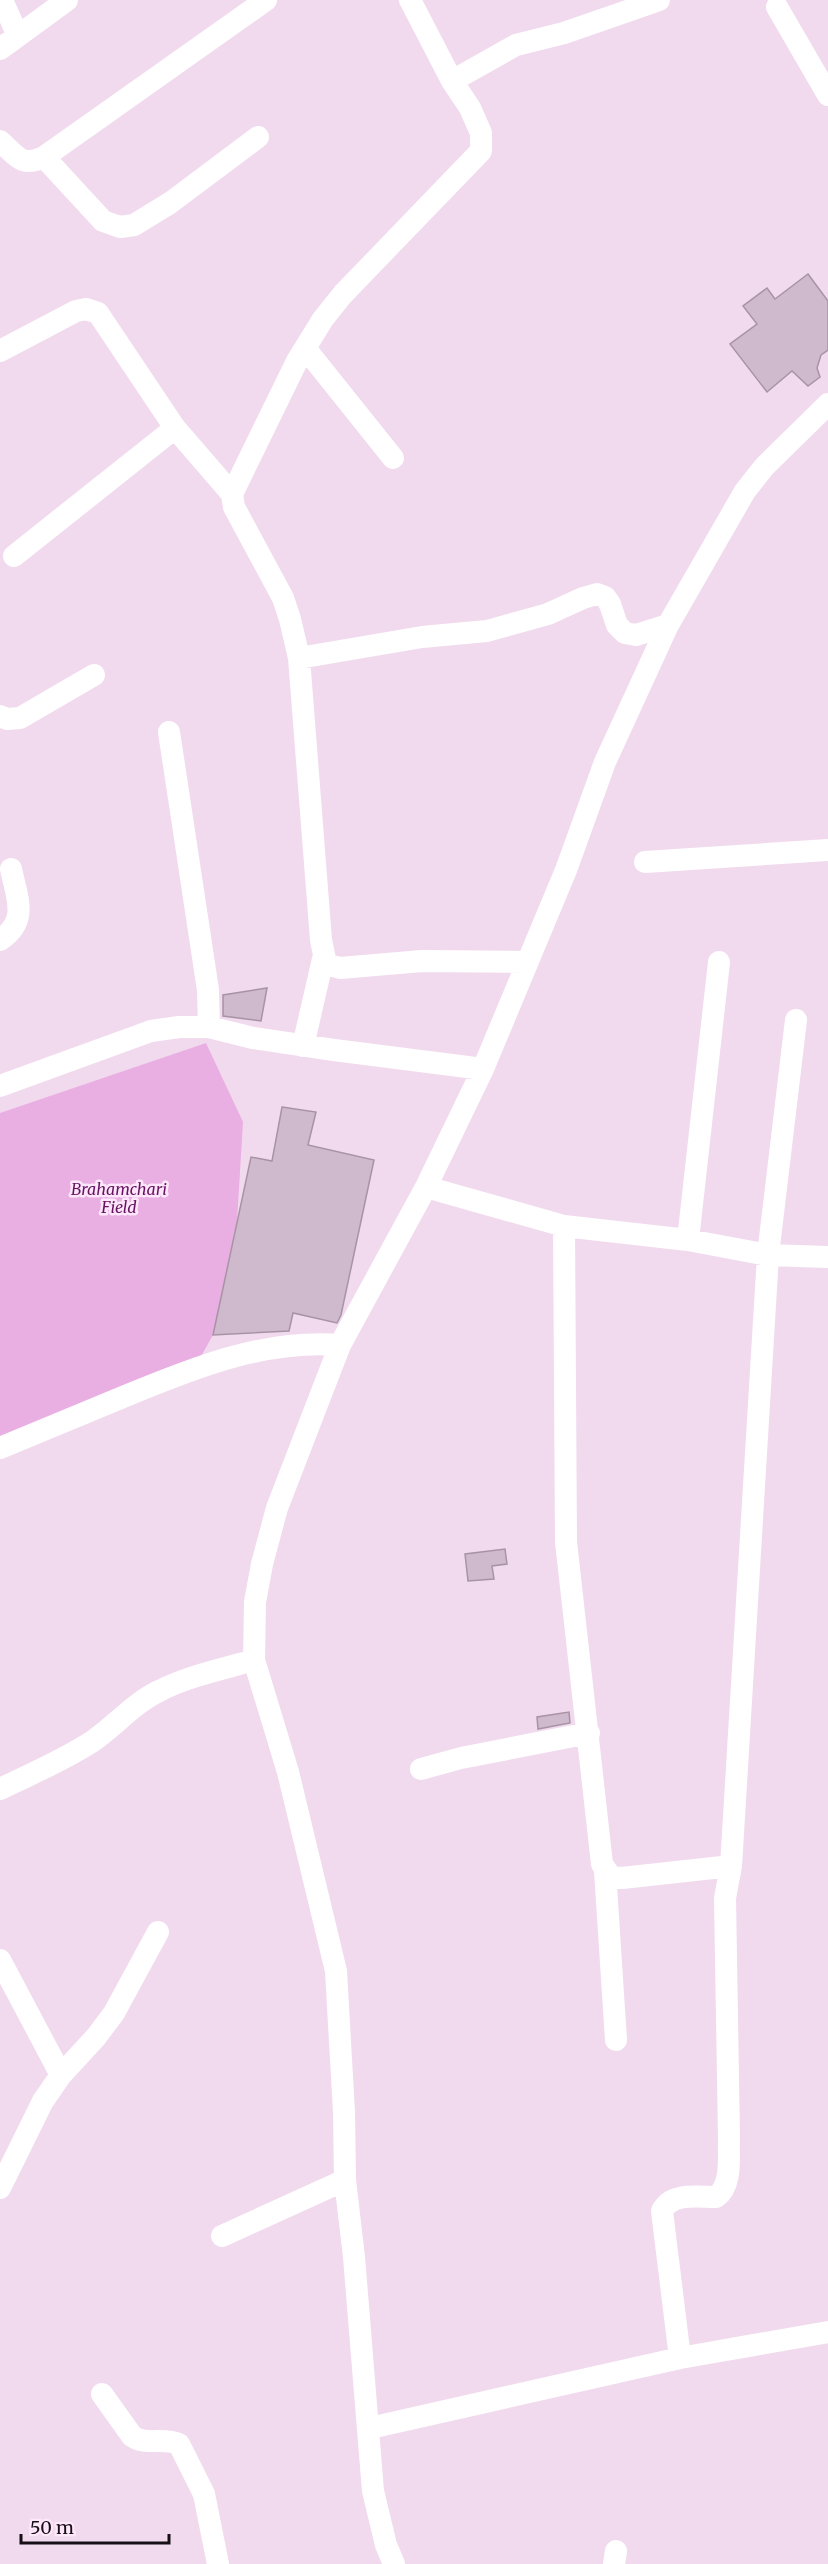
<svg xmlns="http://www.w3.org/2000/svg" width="828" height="2564" font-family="Merriweather,serif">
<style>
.green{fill:#e9afe2}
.building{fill:#cfb9cc;stroke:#a893a5;stroke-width:1.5}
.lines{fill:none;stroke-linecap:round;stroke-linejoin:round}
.minor{stroke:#fff;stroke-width:22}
.labels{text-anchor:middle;stroke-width:5;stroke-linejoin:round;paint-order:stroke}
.park-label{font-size:16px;font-style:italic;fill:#671362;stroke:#fee7fb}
</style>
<rect width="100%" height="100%" fill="#f1daee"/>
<path class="green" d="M 206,1043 L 243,1122 L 237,1221 L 213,1335 L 195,1367 L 0,1448 L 0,1113 Z"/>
<path class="building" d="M 808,274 L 828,301 L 828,350 L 821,355 L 817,368 L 820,377 L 808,386 L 792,371 L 767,392 L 730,344 L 757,324 L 743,306 L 767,288 L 775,299 Z
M 267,988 L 261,1021 L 223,1016 L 223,995 Z
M 282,1107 L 316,1112 L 308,1145 L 374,1160 L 341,1315 L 337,1323 L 293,1313 L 289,1331 L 213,1335 L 251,1157 L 272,1161 Z
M 505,1549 L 507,1564 L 492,1566 L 494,1579 L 468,1581 L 465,1554 Z
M 569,1712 L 570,1723 L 538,1729 L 537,1717 Z"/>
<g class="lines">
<path class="minor" d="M 2,0 L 18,36
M 410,0 L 452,81 L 470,108 L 481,133 L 481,151 L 343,294 L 323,319 L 297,361 L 232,494 L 234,507 L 283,598 L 290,619 L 299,658 L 321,940 L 326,964 L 340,968 L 422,961 L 527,962
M 777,7 L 828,95
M 0,49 L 67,0
M 452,81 L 516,45 L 564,33 L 659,0
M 0,141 C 16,155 21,168 44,157 L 266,0
M 44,157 L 103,221 L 120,227 L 134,225 L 170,203 L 258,137
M 305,348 L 393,458
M 0,351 L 76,311 L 86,309 L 98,313 L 175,428 L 232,494
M 14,556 L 175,428
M 299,658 L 422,637 L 487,631 L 548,614 L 583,598 L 597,594 L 605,597 L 610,604 L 617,625 L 625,633 L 636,635 L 668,625
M 0,716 L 7,719 L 20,718 L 94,675
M 169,732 L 208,990 L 209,1027
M 645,862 L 828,850
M 0,940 C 29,921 17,898 11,869
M 303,1046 L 323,959
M 0,1086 L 151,1031 L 179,1027 L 209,1027 L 253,1038 L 334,1050 L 483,1069
M 426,1187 L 564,1226 L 688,1240 L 768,1255 L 828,1257
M 564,1226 L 566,1542 L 602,1864 L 611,1877 L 622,1878 L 731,1866 L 768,1255 L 796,1020
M 688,1240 L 719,962
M 0,1448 C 41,1431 82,1414 123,1397 C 193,1368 264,1339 340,1345
M 421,1769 L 461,1758 L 589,1733
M 0,1789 C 31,1774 64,1760 93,1741 C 116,1725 134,1703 159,1691 C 188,1676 223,1669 254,1660
M 605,1871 L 616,2040
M 0,1960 L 61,2075
M 0,2188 L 43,2101 L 61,2075 L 96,2037 L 114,2013 L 158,1932
M 222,2236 L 345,2180
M 680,2358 L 662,2211 C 671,2192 698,2197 716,2197 C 733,2185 728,2156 729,2138 L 725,1898 L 731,1866
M 102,2394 L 132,2436 C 146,2446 163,2437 179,2444 L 204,2494 L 218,2564
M 370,2428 L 680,2358 L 828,2332
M 394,2564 L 386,2545 L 373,2491 L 354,2257 L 345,2180 L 344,2112 L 336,1971 L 288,1772 L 254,1660 L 255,1602 L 262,1564 L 277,1508 L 340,1345 L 426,1187 L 483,1069 L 566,870 L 605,762 L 668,625 L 745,491 L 764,467 L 828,404
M 614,2564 L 616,2551"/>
</g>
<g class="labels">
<g class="park-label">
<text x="119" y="1195">Brahamchari<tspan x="119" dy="18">Field</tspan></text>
</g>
</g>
<path d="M21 2534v9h148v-9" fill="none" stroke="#170f16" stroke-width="3"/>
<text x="30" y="2534" font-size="18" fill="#170f16" stroke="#fee7fb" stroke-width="4.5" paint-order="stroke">50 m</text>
</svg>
